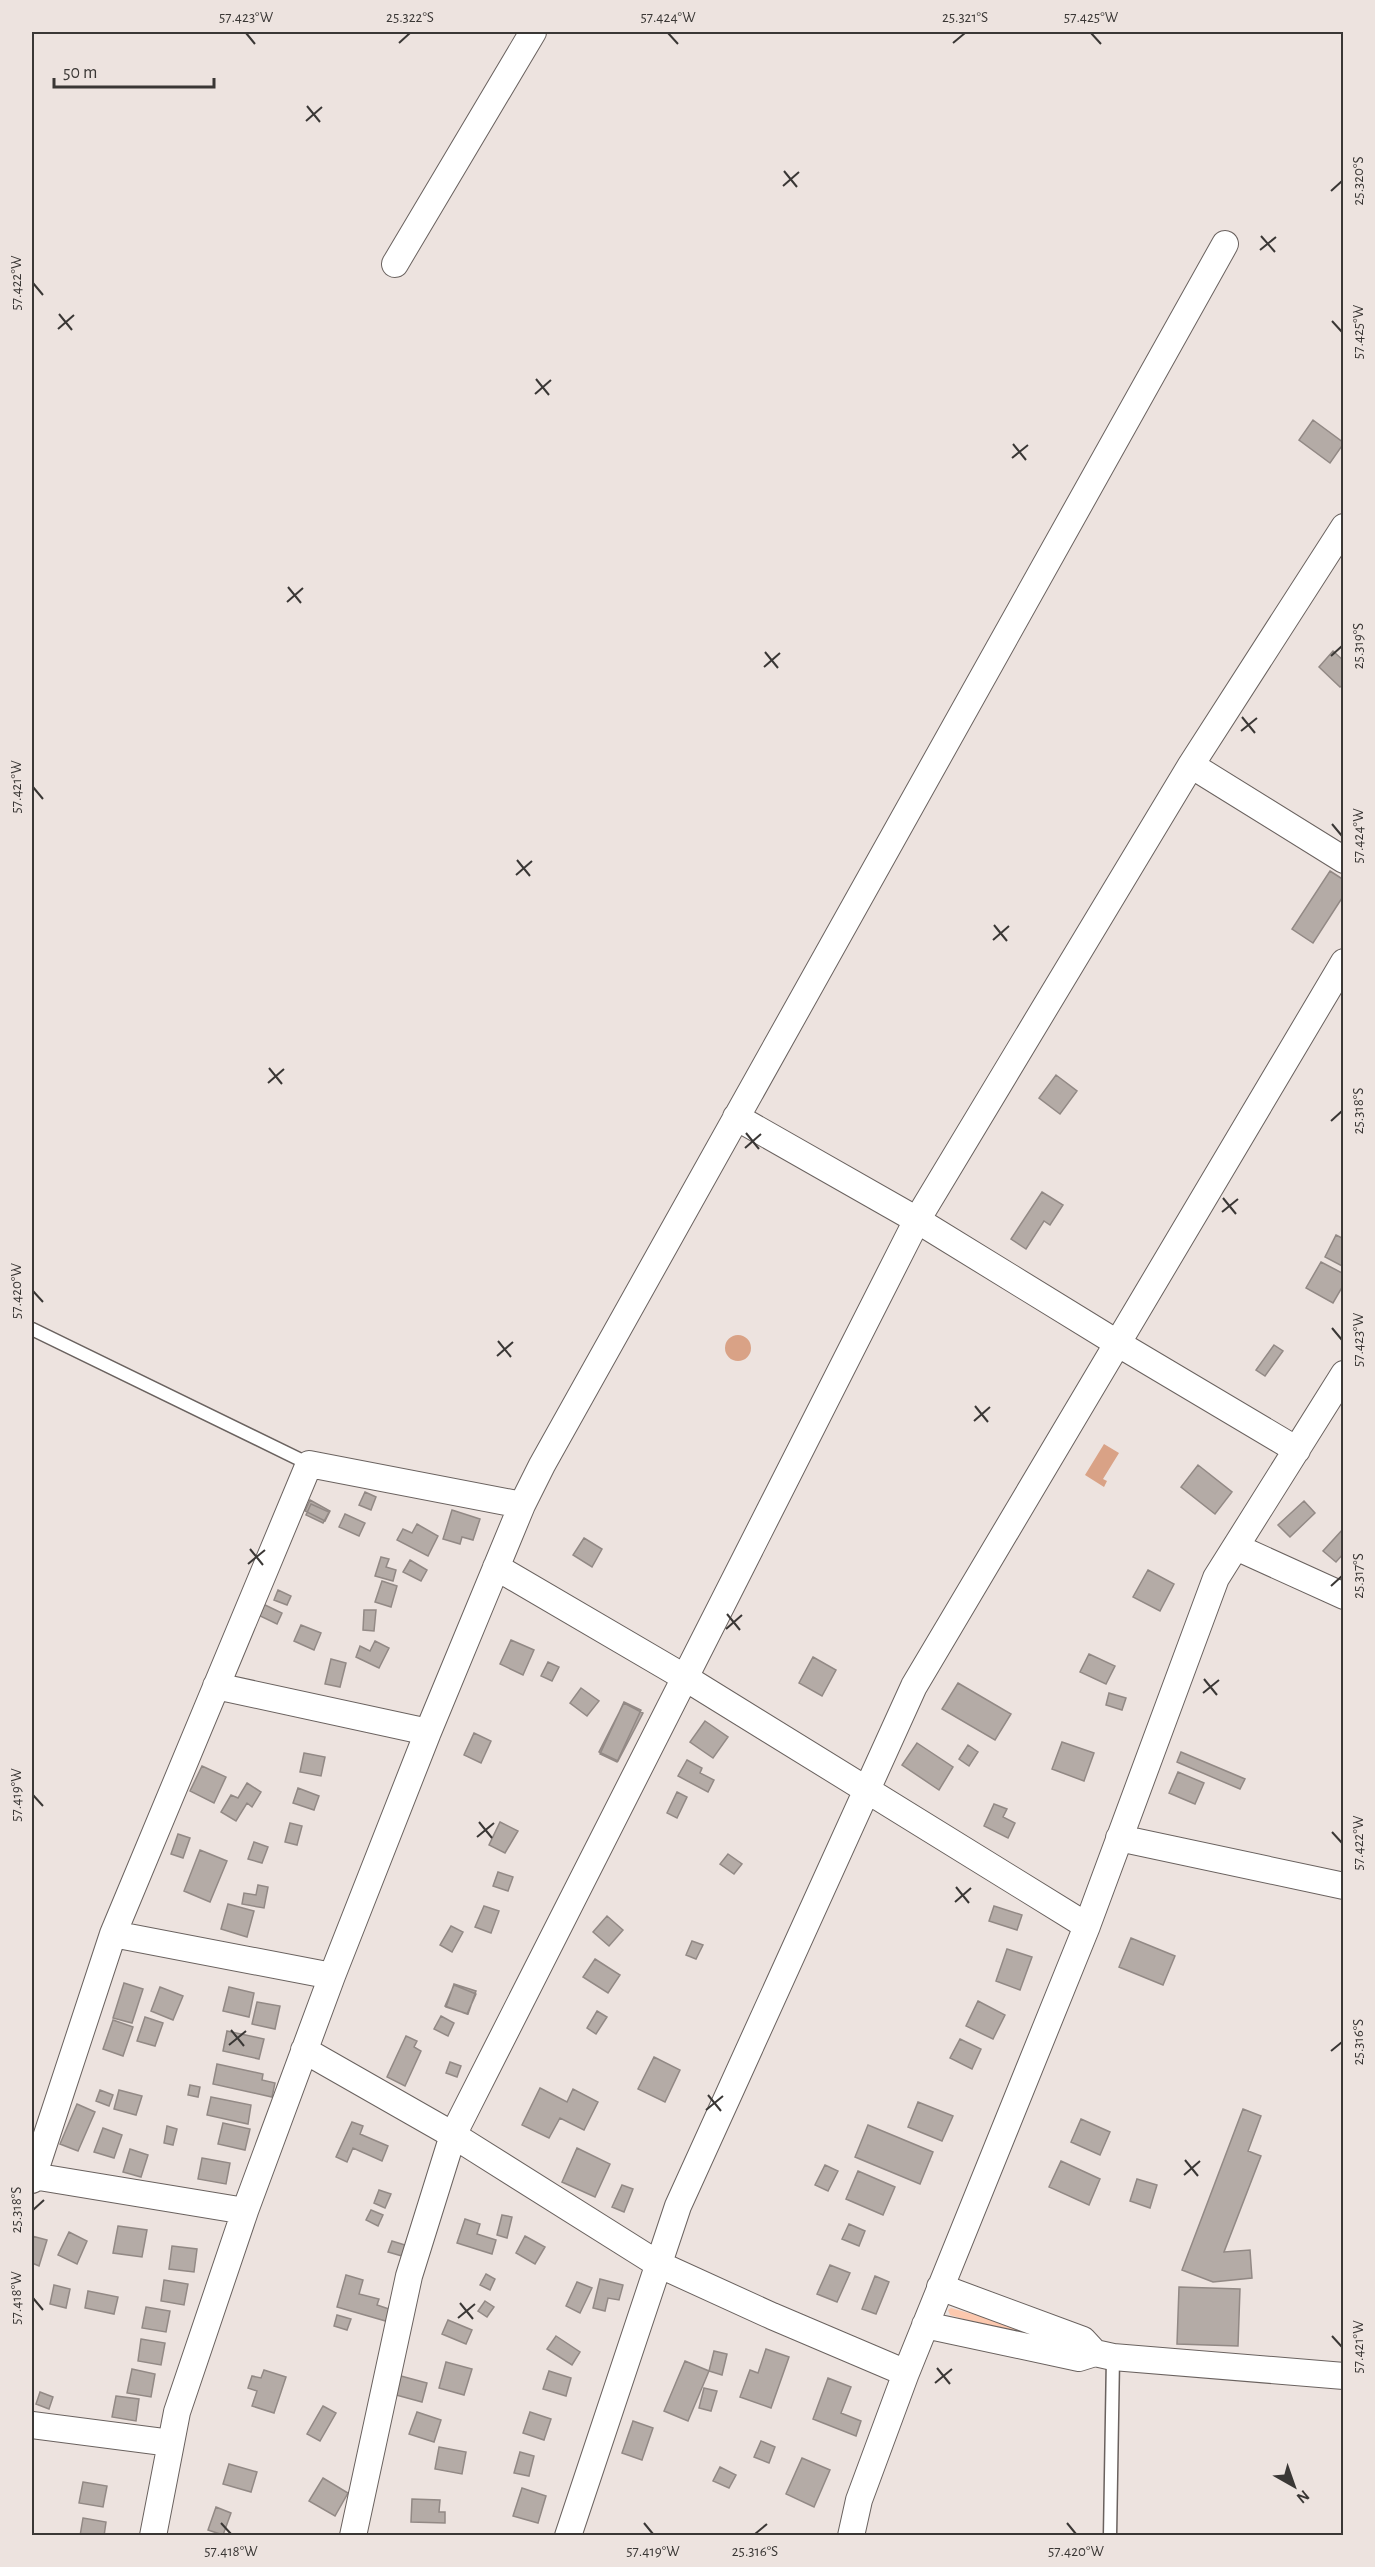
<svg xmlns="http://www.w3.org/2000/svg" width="1375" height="2567" font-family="'Alegreya Sans',sans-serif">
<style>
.green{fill:#fcc8ae}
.water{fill:#d9a286}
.building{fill:#b4aba6;stroke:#928985;stroke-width:1.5}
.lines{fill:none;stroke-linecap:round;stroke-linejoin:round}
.lane-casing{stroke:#6a625f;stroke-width:15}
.street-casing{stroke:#6a625f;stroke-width:28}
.lane{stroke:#fff;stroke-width:12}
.street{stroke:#fff;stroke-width:26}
.ticks{fill:none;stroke:#3a3735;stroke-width:2}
.neatline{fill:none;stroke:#3a3735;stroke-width:2}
.ticks-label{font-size:15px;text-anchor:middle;fill:#3a3735}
</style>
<rect width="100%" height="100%" fill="#ede3df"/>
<path class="green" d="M 951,2308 L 1082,2345 L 1079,2353 L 950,2315 L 948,2310 Z"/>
<path class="water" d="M725 1348a13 13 0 1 1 26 0a13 13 0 1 1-26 0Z
M 1104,1444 L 1119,1453 L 1103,1479 L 1107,1481 L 1104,1487 L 1085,1475 Z"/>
<path class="building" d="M 1313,420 L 1344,443 L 1330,463 L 1299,440 Z
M 1333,651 L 1344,661 L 1344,684 L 1340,687 L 1319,667 Z
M 1330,871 L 1344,880 L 1344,895 L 1313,943 L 1292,929 Z
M 1056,1075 L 1077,1091 L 1060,1114 L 1039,1098 Z
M 1042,1192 L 1063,1205 L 1050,1225 L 1044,1221 L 1026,1249 L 1011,1239 Z
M 1336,1235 L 1344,1239 L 1344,1267 L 1325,1257 Z
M 1321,1262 L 1344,1274 L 1344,1284 L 1333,1303 L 1306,1288 Z
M 1274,1345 L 1283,1351 L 1265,1376 L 1256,1370 Z
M 1198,1465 L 1232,1492 L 1215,1514 L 1181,1487 Z
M 365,1492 L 376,1497 L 371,1510 L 359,1505 Z
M 310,1500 L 330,1511 L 325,1521 L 305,1511 Z
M 1304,1501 L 1315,1513 L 1290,1537 L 1278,1525 Z
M 311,1504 L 329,1512 L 323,1523 L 306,1515 Z
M 452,1510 L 480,1519 L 473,1540 L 462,1537 L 460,1544 L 443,1539 Z
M 345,1514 L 365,1523 L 359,1536 L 339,1527 Z
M 417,1524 L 438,1536 L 428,1556 L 397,1540 L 403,1529 L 412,1533 Z
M 1344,1528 L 1344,1553 L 1336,1562 L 1323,1551 Z
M 584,1538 L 602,1549 L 592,1567 L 573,1555 Z
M 381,1557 L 389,1559 L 386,1567 L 396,1570 L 393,1581 L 375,1576 Z
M 410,1560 L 427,1570 L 421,1581 L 403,1572 Z
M 1148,1570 L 1174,1584 L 1160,1611 L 1133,1597 Z
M 382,1581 L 397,1586 L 391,1607 L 375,1602 Z
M 278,1590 L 291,1596 L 287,1605 L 274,1600 Z
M 263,1604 L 282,1613 L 277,1624 L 258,1615 Z
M 364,1610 L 376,1610 L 374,1631 L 363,1630 Z
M 301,1625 L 321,1633 L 314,1650 L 294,1641 Z
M 511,1640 L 534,1650 L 523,1675 L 500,1664 Z
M 375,1641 L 389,1648 L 379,1668 L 356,1657 L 360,1646 L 370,1651 Z
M 1089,1654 L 1115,1666 L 1106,1684 L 1080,1672 Z
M 813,1657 L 836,1670 L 822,1696 L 799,1683 Z
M 331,1659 L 346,1663 L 340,1687 L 325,1684 Z
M 548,1662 L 559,1667 L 552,1681 L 541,1676 Z
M 958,1683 L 1011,1714 L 995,1740 L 942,1709 Z
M 581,1688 L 599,1701 L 587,1716 L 570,1703 Z
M 1109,1693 L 1126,1698 L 1122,1710 L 1106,1705 Z
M 624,1702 L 641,1710 L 617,1762 L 600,1754 Z
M 624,1703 L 643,1713 L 618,1761 L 599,1752 Z
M 705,1721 L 728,1737 L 713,1758 L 690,1742 Z
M 474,1733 L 491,1741 L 481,1763 L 464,1755 Z
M 1062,1742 L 1094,1753 L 1084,1781 L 1052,1769 Z
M 917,1743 L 953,1767 L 939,1790 L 902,1765 Z
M 968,1745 L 978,1752 L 969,1766 L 959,1759 Z
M 1181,1752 L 1245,1779 L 1240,1789 L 1177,1762 Z
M 304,1753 L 325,1757 L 321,1776 L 300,1772 Z
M 687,1760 L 702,1768 L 700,1773 L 714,1780 L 708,1792 L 678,1776 Z
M 202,1766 L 226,1777 L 214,1803 L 190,1791 Z
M 1178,1772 L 1204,1783 L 1195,1804 L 1169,1793 Z
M 247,1783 L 261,1792 L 252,1807 L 247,1803 L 236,1821 L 221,1812 L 231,1795 L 238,1798 Z
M 298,1788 L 319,1796 L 314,1810 L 293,1803 Z
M 677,1792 L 687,1797 L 677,1818 L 667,1813 Z
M 994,1804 L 1007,1809 L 1003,1817 L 1015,1823 L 1008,1838 L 984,1826 Z
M 500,1822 L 518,1831 L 505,1853 L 489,1845 Z
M 290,1823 L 302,1826 L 297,1845 L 285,1842 Z
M 178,1834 L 190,1838 L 183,1858 L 171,1854 Z
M 254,1842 L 268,1847 L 262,1863 L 248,1859 Z
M 200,1850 L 227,1861 L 210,1902 L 184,1891 Z
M 728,1854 L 742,1864 L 734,1874 L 720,1864 Z
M 498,1872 L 513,1877 L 508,1891 L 493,1886 Z
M 258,1885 L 268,1887 L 264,1908 L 242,1904 L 244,1893 L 256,1895 Z
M 228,1904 L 254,1911 L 247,1937 L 221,1929 Z
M 484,1906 L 499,1911 L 491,1933 L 475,1927 Z
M 994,1906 L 1022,1915 L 1017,1930 L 989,1921 Z
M 607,1916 L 623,1930 L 609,1946 L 593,1932 Z
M 451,1926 L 463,1932 L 452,1952 L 440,1945 Z
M 1131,1938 L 1175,1956 L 1163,1985 L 1119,1967 Z
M 692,1941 L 703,1945 L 696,1959 L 686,1955 Z
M 1007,1949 L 1032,1957 L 1020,1990 L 996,1981 Z
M 595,1959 L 620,1975 L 608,1993 L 583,1977 Z
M 124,1983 L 143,1989 L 132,2023 L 113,2018 Z
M 454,1984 L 476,1991 L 468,2014 L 446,2007 Z
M 454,1985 L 476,1994 L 467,2014 L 445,2006 Z
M 160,1987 L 183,1996 L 173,2020 L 151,2011 Z
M 229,1987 L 254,1993 L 249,2017 L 223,2011 Z
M 978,2001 L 1005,2015 L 993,2039 L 966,2026 Z
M 257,2002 L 280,2006 L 275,2029 L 252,2024 Z
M 597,2011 L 607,2017 L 596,2034 L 587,2028 Z
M 441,2016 L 454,2023 L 448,2036 L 434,2029 Z
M 145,2017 L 163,2023 L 155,2046 L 137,2041 Z
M 113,2020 L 133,2027 L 123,2056 L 103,2049 Z
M 227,2031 L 264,2039 L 259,2059 L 223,2051 Z
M 406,2036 L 417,2041 L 414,2047 L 421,2051 L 405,2086 L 387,2077 Z
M 960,2039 L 981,2049 L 972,2069 L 950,2058 Z
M 654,2057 L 680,2070 L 665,2102 L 638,2089 Z
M 450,2062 L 461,2066 L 457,2077 L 446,2073 Z
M 217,2064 L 263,2074 L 262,2080 L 275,2083 L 272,2097 L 213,2084 Z
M 190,2085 L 200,2087 L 198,2097 L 188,2095 Z
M 540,2088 L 567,2102 L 573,2089 L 598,2102 L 584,2130 L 560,2118 L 549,2138 L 522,2125 Z
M 100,2090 L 113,2095 L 109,2106 L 96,2101 Z
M 119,2090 L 142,2096 L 136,2115 L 114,2109 Z
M 211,2097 L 251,2105 L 248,2124 L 207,2115 Z
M 918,2102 L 953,2116 L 942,2141 L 908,2127 Z
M 77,2104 L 95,2112 L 78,2151 L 60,2144 Z
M 1243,2109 L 1261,2116 L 1248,2151 L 1261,2156 L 1224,2252 L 1250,2250 L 1252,2278 L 1213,2282 L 1182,2270 Z
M 1081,2119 L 1110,2132 L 1100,2155 L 1071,2142 Z
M 352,2122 L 363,2126 L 360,2134 L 388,2146 L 382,2161 L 353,2148 L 347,2162 L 336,2157 Z
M 223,2123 L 250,2129 L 245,2150 L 218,2144 Z
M 868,2125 L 933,2152 L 920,2184 L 855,2157 Z
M 167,2126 L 177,2129 L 173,2145 L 164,2143 Z
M 103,2128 L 122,2135 L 114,2158 L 94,2152 Z
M 577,2148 L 610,2164 L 595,2197 L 562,2182 Z
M 130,2149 L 148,2155 L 141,2177 L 123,2172 Z
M 202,2158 L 230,2163 L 226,2184 L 198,2179 Z
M 1061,2161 L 1100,2179 L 1089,2205 L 1049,2187 Z
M 825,2165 L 838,2171 L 828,2191 L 815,2185 Z
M 858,2171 L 895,2187 L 883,2215 L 846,2199 Z
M 1137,2179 L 1157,2185 L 1150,2208 L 1130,2201 Z
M 622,2185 L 633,2189 L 624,2212 L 612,2207 Z
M 379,2190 L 391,2194 L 385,2208 L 374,2203 Z
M 371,2210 L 383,2215 L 378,2226 L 366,2220 Z
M 502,2215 L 512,2217 L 507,2238 L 497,2235 Z
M 465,2219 L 480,2224 L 477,2234 L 496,2240 L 492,2254 L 457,2243 Z
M 849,2224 L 865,2231 L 859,2246 L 842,2239 Z
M 118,2226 L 147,2230 L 142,2257 L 113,2253 Z
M 69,2232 L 87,2241 L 77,2264 L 58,2255 Z
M 32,2236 L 47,2240 L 39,2266 L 32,2263 Z
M 525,2236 L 545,2247 L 535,2264 L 516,2253 Z
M 392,2241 L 405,2245 L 402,2256 L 388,2252 Z
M 172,2246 L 197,2249 L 194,2272 L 169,2269 Z
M 830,2265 L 850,2273 L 837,2302 L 817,2294 Z
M 486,2274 L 495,2279 L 490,2290 L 480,2285 Z
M 346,2275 L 363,2280 L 359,2294 L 379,2299 L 377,2305 L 392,2310 L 389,2322 L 337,2307 Z
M 875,2276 L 889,2282 L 876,2314 L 862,2309 Z
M 600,2279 L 623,2285 L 619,2300 L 608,2298 L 605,2311 L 593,2308 Z
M 164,2280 L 188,2284 L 184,2305 L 161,2301 Z
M 577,2282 L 592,2288 L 580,2313 L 566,2306 Z
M 54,2285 L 70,2289 L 66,2308 L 50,2304 Z
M 1179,2287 L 1240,2289 L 1238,2346 L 1177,2344 Z
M 88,2291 L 118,2297 L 114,2314 L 85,2308 Z
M 485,2301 L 494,2307 L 487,2317 L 478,2311 Z
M 146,2307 L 170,2311 L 166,2332 L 142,2328 Z
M 337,2315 L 351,2319 L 347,2330 L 334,2326 Z
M 448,2320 L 472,2330 L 466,2344 L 442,2334 Z
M 556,2336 L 580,2352 L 572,2365 L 547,2349 Z
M 141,2339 L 165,2343 L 161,2365 L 138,2361 Z
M 766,2349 L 789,2357 L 771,2408 L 740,2397 L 750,2370 L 758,2373 Z
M 714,2351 L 727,2354 L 722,2375 L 709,2371 Z
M 685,2361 L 709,2371 L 688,2421 L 664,2411 Z
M 446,2362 L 472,2369 L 464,2395 L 439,2388 Z
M 132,2369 L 155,2374 L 151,2397 L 127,2393 Z
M 264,2370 L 286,2377 L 274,2413 L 252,2406 L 257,2391 L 248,2388 L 252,2376 L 261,2378 Z
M 549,2371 L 571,2378 L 566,2396 L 543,2389 Z
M 401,2376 L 427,2383 L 422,2402 L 396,2395 Z
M 828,2378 L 851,2387 L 841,2413 L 861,2421 L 856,2436 L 813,2419 Z
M 704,2388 L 717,2391 L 711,2411 L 699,2408 Z
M 40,2392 L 53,2397 L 49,2409 L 36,2404 Z
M 116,2396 L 139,2399 L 136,2421 L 112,2417 Z
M 323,2406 L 336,2413 L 320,2441 L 307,2434 Z
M 417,2412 L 441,2420 L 434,2442 L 409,2434 Z
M 530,2412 L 551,2419 L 544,2440 L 523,2433 Z
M 633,2421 L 653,2428 L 642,2460 L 622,2453 Z
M 761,2441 L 775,2447 L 769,2463 L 754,2457 Z
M 439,2447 L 466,2452 L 462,2474 L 435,2469 Z
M 520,2452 L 534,2456 L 529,2476 L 514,2473 Z
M 802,2458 L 830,2470 L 814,2507 L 786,2494 Z
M 229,2464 L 257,2472 L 251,2492 L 223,2484 Z
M 720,2467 L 736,2475 L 729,2488 L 713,2481 Z
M 323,2478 L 348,2493 L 335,2516 L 309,2501 Z
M 83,2482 L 107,2486 L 103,2507 L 79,2503 Z
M 522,2488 L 546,2496 L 538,2523 L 513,2516 Z
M 412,2499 L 440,2500 L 439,2512 L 445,2512 L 445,2523 L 411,2522 Z
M 216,2507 L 231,2513 L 223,2535 L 208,2530 Z
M 83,2518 L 106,2522 L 104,2536 L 80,2536 Z"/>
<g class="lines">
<g class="lane-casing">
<path id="lane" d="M 32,1329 L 309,1464
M 1110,2536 L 1113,2357"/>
</g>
<g class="street-casing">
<path id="street" d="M 395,264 L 533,32
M 1191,765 L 1344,860
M 736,1117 L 917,1220 L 1117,1343 L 1297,1450
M 1236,1547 L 1344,1596
M 496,1567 L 684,1677 L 1087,1926
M 216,1686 L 428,1732
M 1119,1838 L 1344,1886
M 113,1934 L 332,1976
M 304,2050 L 453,2135 L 658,2264 L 772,2316 L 906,2373
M 33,2176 L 245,2211
M 32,2180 L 113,1934 L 309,1464 L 522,1505
M 925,2325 L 1079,2358 L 1095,2353 L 1083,2340 L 940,2287
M 1095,2353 L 1113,2357 L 1344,2376
M 32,2425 L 171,2443
M 153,2536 L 177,2412 L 245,2211 L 332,1976 L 428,1732 L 522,1505 L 542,1465 L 1225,244
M 353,2536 L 409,2276 L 453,2135 L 917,1220 L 1191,765 L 1344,527
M 568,2536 L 678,2206 L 914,1686 L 1344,962
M 851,2536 L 859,2500 L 906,2373 L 1087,1926 L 1216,1578 L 1344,1374"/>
</g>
<use href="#lane" class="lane"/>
<use href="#street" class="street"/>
</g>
<path class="ticks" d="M 246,33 L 255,44M 668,33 L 678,44M 1091,33 L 1101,44M 399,43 L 410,33M 953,43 L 965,33M 307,106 L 320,122M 306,121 L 322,107M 784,171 L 797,187M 783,186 L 799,172M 1331,191 L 1342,181M 1261,236 L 1275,252M 1260,250 L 1276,237M 33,283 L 43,295M 59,314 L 72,330M 1332,321 L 1342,332M 58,329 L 74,315M 536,379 L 549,395M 535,394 L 551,380M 1013,444 L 1026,460M 1012,458 L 1028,445M 288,587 L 301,603M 287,602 L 303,588M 765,652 L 778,668M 1331,656 L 1342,646M 764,667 L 780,653M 1242,717 L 1255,733M 1241,731 L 1257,718M 33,787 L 43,799M 1332,824 L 1342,836M 517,860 L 530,876M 516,875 L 532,861M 994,925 L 1007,941M 993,940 L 1009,926M 269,1068 L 282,1084M 268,1083 L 284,1069M 1331,1121 L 1342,1111M 746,1133 L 759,1149M 745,1148 L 761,1134M 1223,1198 L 1236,1214M 1222,1212 L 1238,1199M 33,1291 L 43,1302M 1332,1328 L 1342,1340M 498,1341 L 511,1357M 497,1356 L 513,1342M 975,1406 L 988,1422M 974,1421 L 990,1407M 250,1549 L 263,1565M 248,1564 L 265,1550M 1331,1586 L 1342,1576M 727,1614 L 740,1630M 726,1629 L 742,1615M 1204,1679 L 1217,1695M 1203,1693 L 1219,1680M 33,1795 L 43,1806M 479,1822 L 492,1838M 1332,1832 L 1342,1843M 477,1837 L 494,1823M 956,1887 L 969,1903M 955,1902 L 971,1888M 231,2030 L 244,2046M 229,2045 L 246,2031M 1331,2051 L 1342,2042M 708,2095 L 721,2111M 706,2110 L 723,2096M 1185,2160 L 1198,2176M 1184,2175 L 1200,2161M 33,2210 L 44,2200M 33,2298 L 43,2310M 460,2303 L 473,2319M 458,2318 L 475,2304M 1332,2336 L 1342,2347M 937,2368 L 950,2384M 935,2383 L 952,2369M 221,2523 L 231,2534M 644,2523 L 653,2534M 1067,2523 L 1076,2534M 755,2534 L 767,2524"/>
<rect width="1375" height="2567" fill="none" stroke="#ede3df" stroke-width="66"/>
<g transform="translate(1294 2486) rotate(140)" stroke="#ede3df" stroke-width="4.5" paint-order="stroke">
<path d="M0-4.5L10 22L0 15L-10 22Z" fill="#3a3735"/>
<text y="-9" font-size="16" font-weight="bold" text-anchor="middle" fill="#3a3735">N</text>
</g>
<path d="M54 78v9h160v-9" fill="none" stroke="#3a3735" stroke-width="3"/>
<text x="63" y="78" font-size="18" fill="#3a3735" stroke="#ede3df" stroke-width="4.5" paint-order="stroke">50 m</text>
<rect x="33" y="33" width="1309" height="2501" class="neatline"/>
<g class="ticks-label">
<text x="246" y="22">57.423°W</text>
<text x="410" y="22">25.322°S</text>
<text x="668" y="22">57.424°W</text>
<text x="965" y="22">25.321°S</text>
<text x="1091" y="22">57.425°W</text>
<text transform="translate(1358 181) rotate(-90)" y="5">25.320°S</text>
<text transform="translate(16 283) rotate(-90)" y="5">57.422°W</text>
<text transform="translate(1358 332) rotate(-90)" y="5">57.425°W</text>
<text transform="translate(1358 646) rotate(-90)" y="5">25.319°S</text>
<text transform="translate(16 787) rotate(-90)" y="5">57.421°W</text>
<text transform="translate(1358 836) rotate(-90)" y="5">57.424°W</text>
<text transform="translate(1358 1111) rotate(-90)" y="5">25.318°S</text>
<text transform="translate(16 1291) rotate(-90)" y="5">57.420°W</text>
<text transform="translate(1358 1340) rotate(-90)" y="5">57.423°W</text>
<text transform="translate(1358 1576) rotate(-90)" y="5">25.317°S</text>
<text transform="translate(16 1795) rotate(-90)" y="5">57.419°W</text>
<text transform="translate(1358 1843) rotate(-90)" y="5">57.422°W</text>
<text transform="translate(1358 2042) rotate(-90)" y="5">25.316°S</text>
<text transform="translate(16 2210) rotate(-90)" y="5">25.318°S</text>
<text transform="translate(16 2298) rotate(-90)" y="5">57.418°W</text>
<text transform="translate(1358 2347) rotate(-90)" y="5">57.421°W</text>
<text x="231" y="2556">57.418°W</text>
<text x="653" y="2556">57.419°W</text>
<text x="755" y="2556">25.316°S</text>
<text x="1076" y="2556">57.420°W</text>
</g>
</svg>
